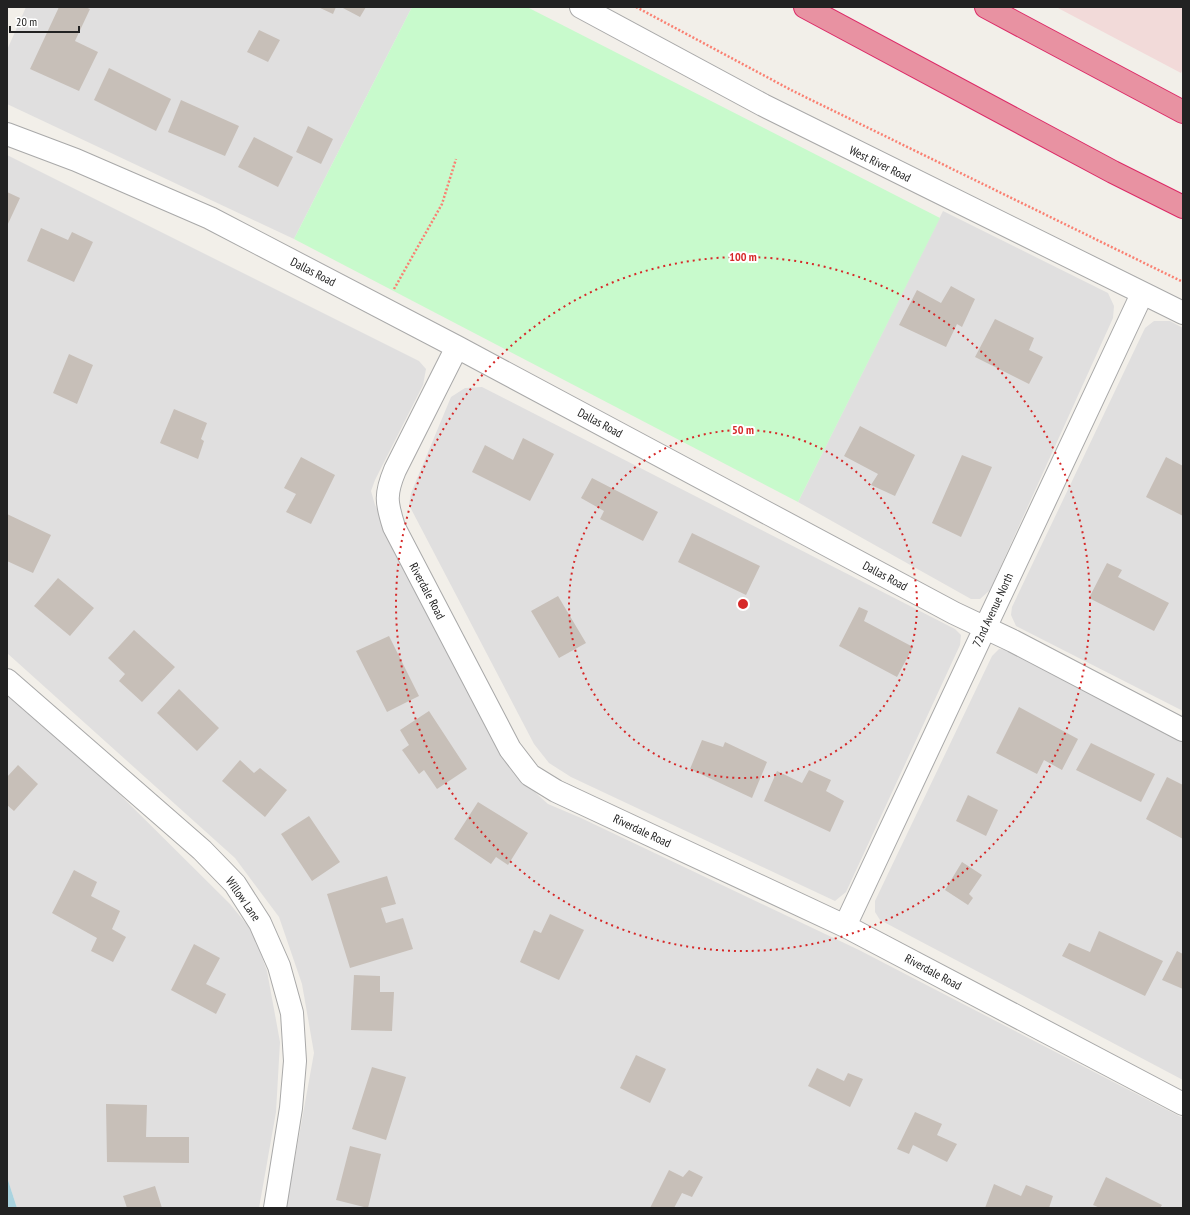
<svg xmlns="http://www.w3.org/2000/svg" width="1190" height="1215" font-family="'PT Sans Narrow',sans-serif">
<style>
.residential{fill:#e0dfdf}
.commercial{fill:#f2dad9}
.park{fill:#c8facc}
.water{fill:#aad3df}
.building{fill:#c7bfb8}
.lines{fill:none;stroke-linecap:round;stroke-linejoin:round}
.minor-casing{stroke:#a9a9a9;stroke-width:24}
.highway-casing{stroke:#dc2a67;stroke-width:24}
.path{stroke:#fa8072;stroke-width:2.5;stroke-dasharray:2 2;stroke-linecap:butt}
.minor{stroke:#fff;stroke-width:22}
.highway{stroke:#e892a2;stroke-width:22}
.ring{fill:none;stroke:#d62828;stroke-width:2;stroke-dasharray:2 4}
.labels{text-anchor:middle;stroke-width:4;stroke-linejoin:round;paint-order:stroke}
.street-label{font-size:12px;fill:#222;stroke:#fff}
.centre{fill:#d62828;stroke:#fff;stroke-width:2}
.ring-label{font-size:12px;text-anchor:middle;font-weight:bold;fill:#d62828;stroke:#fff;stroke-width:4;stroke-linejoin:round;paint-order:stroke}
</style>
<rect width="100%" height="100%" fill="#f2efe9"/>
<path class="residential" d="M 26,7 L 412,7 L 294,239 L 7,104 L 7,50 Z
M 7,155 L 419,361 L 426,369 L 423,385 L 375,480 L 371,491 L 375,505 L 526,784 L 548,804 L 581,818 L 859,950 L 1183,1118 L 1183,1208 L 286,1208 L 314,1053 L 302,984 L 279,917 L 235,858 L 7,653 Z
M 943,211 L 1108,293 L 1114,306 L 1113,318 L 990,590 L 980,599 L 971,599 L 798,502 Z
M 1154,321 L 1170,321 L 1183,328 L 1183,711 L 1016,626 L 1011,615 L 1012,607 L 1145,328 Z
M 482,387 L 955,629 L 961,635 L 960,645 L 846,892 L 835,901 L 571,777 L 549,763 L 534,744 L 409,505 L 411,493 L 451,397 L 465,388 Z
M 999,649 L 1010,650 L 1183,742 L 1183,1080 L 880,920 L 875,912 L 875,901 L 992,656 Z
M 7,690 L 86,761 L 230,904 L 253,932 L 267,971 L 280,1042 L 276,1112 L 259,1208 L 17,1208 L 7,1177 Z"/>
<path class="commercial" d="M 1056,7 L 1183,7 L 1183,69 L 1181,73 Z"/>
<path class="park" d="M 412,7 L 527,7 L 940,218 L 798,502 L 294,239 Z"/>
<path class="water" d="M 7,1177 L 17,1208 L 7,1208 Z"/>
<path class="building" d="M 59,7 L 85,7 L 90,9 L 75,41 L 98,52 L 79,91 L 30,69 Z
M 318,7 L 336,7 L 333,14 Z
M 341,7 L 366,7 L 360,17 Z
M 259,30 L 280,40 L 268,62 L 247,52 Z
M 109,68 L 171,99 L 156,131 L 94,100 Z
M 181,100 L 239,126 L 225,156 L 168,132 Z
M 308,126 L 333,139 L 321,164 L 296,152 Z
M 254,137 L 293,157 L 278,187 L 238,167 Z
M 7,192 L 20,198 L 7,226 Z
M 41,228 L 68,240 L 72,232 L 93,242 L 74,282 L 27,261 Z
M 951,286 L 975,299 L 962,327 L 957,324 L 946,347 L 899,325 L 917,290 L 941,303 Z
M 995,319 L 1034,338 L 1029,350 L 1043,357 L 1029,384 L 975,357 Z
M 69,354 L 93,365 L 77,404 L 53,393 Z
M 174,409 L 207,423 L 201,439 L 204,441 L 198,459 L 160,443 Z
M 860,426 L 915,455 L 895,496 L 871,485 L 878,474 L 844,456 Z
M 523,438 L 554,454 L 530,501 L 472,472 L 485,445 L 513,460 Z
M 962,455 L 992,467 L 961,537 L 932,523 Z
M 301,457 L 335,475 L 311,524 L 286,512 L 296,494 L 284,488 Z
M 1166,457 L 1183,466 L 1183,516 L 1146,497 Z
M 592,478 L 658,512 L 643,541 L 600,519 L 604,511 L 581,498 Z
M 7,514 L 51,535 L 33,573 L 7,561 Z
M 692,533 L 760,566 L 746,595 L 678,562 Z
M 1107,563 L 1122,570 L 1118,577 L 1169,603 L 1154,631 L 1089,598 Z
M 58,578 L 94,608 L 70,636 L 34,606 Z
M 558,596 L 586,643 L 559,658 L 531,611 Z
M 859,607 L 868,611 L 864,621 L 913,647 L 897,677 L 839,646 Z
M 134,630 L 175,667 L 142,702 L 119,681 L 125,674 L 108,658 Z
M 389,636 L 419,696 L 387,712 L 356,651 Z
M 179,689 L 219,728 L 197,751 L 157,713 Z
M 1019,707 L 1078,739 L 1062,770 L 1044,760 L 1037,774 L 996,753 Z
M 429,711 L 467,769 L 437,789 L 424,770 L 419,774 L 402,750 L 409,745 L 400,730 Z
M 702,740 L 723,747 L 725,742 L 767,762 L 752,798 L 690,769 Z
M 1091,743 L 1155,774 L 1141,802 L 1076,770 Z
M 240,760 L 254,773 L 260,768 L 287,790 L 265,817 L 222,781 Z
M 18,765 L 38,784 L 14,811 L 7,805 L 7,777 Z
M 809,770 L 831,780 L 826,791 L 844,801 L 830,832 L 764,801 L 777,771 L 802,783 Z
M 1167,777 L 1183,785 L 1183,839 L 1146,819 Z
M 968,795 L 998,810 L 986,836 L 956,821 Z
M 478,802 L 528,833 L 508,865 L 496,857 L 491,864 L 454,839 Z
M 309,816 L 340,862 L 312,881 L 281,834 Z
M 962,862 L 982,875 L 969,894 L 973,898 L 968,905 L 945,890 Z
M 74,870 L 97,882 L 91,896 L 120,911 L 112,929 L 126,937 L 113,962 L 91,951 L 97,938 L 52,913 Z
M 387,876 L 396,904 L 381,908 L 386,923 L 403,918 L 413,949 L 350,968 L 327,894 Z
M 550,914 L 584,930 L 559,980 L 520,962 L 534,930 L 541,933 Z
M 1099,931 L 1163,961 L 1145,996 L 1062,956 L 1069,943 L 1090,952 Z
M 194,944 L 220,958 L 206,984 L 226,994 L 216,1014 L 171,990 Z
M 1177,951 L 1183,954 L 1183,989 L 1162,980 Z
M 354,975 L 380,976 L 380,992 L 394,992 L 392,1031 L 351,1030 Z
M 636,1055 L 666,1069 L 650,1103 L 620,1088 Z
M 372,1067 L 406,1077 L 386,1140 L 352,1129 Z
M 817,1068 L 844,1081 L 848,1073 L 863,1079 L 850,1107 L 808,1086 Z
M 106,1104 L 147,1105 L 146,1137 L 189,1137 L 189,1163 L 107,1162 Z
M 915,1112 L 942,1124 L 937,1135 L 957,1144 L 947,1162 L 913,1145 L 909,1154 L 897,1149 Z
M 350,1146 L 381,1154 L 368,1208 L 336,1200 Z
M 669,1170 L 683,1177 L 689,1170 L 703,1177 L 692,1197 L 682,1193 L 674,1208 L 650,1208 Z
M 1106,1177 L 1162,1205 L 1160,1208 L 1100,1208 L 1093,1205 Z
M 994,1184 L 1021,1196 L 1026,1185 L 1053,1196 L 1049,1208 L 985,1208 Z
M 155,1186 L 162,1208 L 127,1208 L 123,1196 Z"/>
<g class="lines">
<g class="minor-casing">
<path id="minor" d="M 581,7 L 763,105 L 1183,313
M 7,134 L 76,160 L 210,218 L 457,347 L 954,613 L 1013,641 L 1183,730
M 457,347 L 395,470 C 385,494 386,502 394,527 L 510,749 L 530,775 L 556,791 L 845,926 L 1183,1104
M 7,680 L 202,850 L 235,884 L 260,923 L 279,966 L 292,1013 L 295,1061 L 291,1108 L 275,1208
M 845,926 L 1142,294"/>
</g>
<g class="highway-casing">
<path id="highway" d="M 805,7 L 1113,172 L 1183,207
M 986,7 L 1183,112"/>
</g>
<path class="path" d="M 636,7 L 793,91 L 1183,282
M 394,289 L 442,204 L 456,159"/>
<use href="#minor" class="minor"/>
<use href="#highway" class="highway"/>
</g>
<g class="ring">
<circle cx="743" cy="604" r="174"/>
<circle cx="743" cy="604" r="347"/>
</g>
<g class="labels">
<g class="street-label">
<text transform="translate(880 164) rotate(26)" y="4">West River Road</text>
<text transform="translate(313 272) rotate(27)" y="4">Dallas Road</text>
<text transform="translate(600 423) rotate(28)" y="4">Dallas Road</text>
<text transform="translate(885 576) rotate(28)" y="4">Dallas Road</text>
<text transform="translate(427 591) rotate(62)" y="4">Riverdale Road</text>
<text transform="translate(993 610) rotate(-65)" y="4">72nd Avenue North</text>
<text transform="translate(642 831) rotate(25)" y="4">Riverdale Road</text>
<text transform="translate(243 899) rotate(55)" y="4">Willow Lane</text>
<text transform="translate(933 972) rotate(28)" y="4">Riverdale Road</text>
</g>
</g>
<circle cx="743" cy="604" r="6" class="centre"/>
<g class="ring-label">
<text x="743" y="261">100 m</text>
<text x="743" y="434">50 m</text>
</g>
<rect width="1190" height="1215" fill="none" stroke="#222222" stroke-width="16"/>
<path d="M10 26v6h69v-6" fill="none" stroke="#222222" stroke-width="2"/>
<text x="16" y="26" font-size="12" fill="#222222" stroke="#ffffff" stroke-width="3" paint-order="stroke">20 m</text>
</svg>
